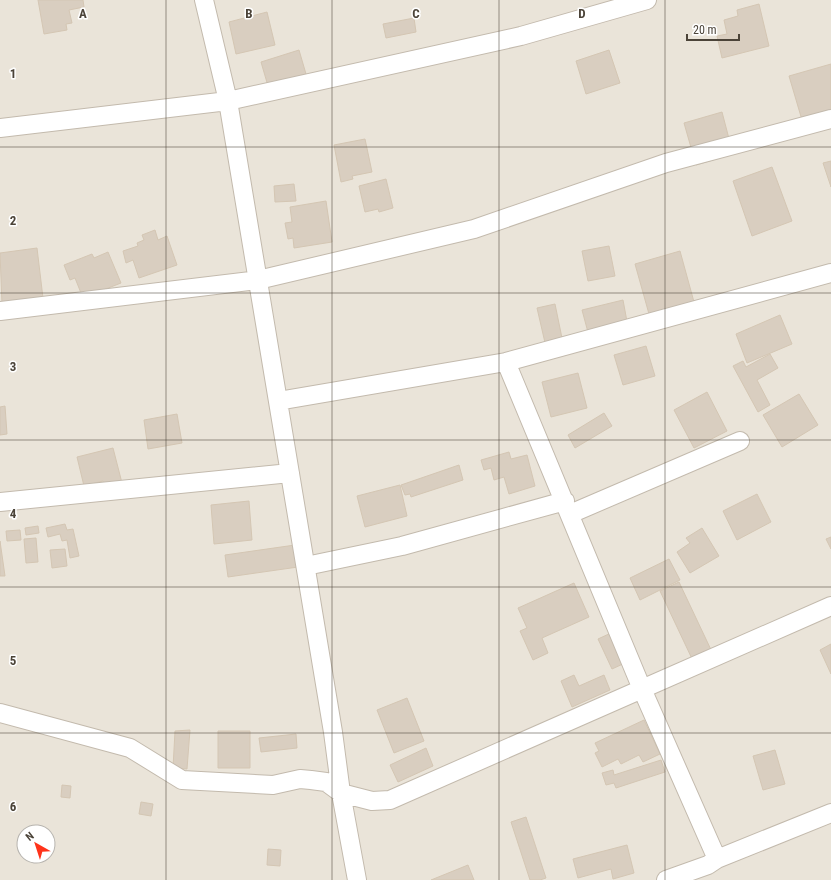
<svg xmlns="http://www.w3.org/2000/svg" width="831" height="880" font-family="'Roboto Condensed',sans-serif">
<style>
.residential{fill:#eae4d9;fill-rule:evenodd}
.building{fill:#d9cec0;stroke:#d4c6b3}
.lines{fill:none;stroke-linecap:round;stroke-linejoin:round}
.street-casing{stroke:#c3baad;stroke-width:20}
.street{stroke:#fff;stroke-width:18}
.grid{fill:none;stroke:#4b4338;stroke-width:1;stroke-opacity:0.55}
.grid-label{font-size:13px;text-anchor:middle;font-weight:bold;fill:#4b4338;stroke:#fff;stroke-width:3;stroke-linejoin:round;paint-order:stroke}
</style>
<rect width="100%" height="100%" fill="#f6f3ec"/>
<path class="residential" d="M 0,0 L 831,0 L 831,880 L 0,880 ZM 24,832 L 48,832 L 48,856 L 24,856 Z"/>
<path class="building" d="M 38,0 L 83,0 L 84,7 L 69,10 L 72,23 L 66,24 L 67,30 L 44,34 Z
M 759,4 L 769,46 L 722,58 L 717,36 L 727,34 L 724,20 L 738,16 L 737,10 Z
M 267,12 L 275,45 L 236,54 L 229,22 Z
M 414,18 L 416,32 L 386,38 L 383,24 Z
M 299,50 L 306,74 L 268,86 L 261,62 Z
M 609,50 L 620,83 L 586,94 L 576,61 Z
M 831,64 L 831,112 L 802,120 L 789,76 Z
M 722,112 L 733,154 L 696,165 L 684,123 Z
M 365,139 L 372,172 L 352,176 L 353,179 L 341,182 L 334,145 Z
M 831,161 L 831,187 L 823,163 Z
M 772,167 L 792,221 L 752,236 L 733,181 Z
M 386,179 L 393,208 L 379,212 L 378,209 L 365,212 L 359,186 Z
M 294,184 L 296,201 L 275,202 L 274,186 Z
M 326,201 L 332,242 L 294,248 L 293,238 L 288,239 L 285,223 L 292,222 L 290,207 Z
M 155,230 L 158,240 L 167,236 L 177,265 L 139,278 L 133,260 L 126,263 L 123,251 L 138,246 L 137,243 L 144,240 L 142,235 Z
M 609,246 L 615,276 L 588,281 L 582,251 Z
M 37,248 L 43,298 L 2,304 L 0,253 Z
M 680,251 L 694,302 L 649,314 L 635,264 Z
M 108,252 L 121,283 L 83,298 L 75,278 L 70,280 L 64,265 L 92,254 L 94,258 Z
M 623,300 L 628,327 L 589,336 L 582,310 Z
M 555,304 L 563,343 L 546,347 L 537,308 Z
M 780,315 L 792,344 L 747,363 L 736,334 Z
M 646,346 L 655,376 L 623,385 L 614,355 Z
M 770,354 L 778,368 L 757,380 L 770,405 L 758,412 L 733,366 L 743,361 L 746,367 Z
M 578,373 L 587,408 L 551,417 L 542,382 Z
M 707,392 L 727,431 L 694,448 L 674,410 Z
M 799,394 L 818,425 L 782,447 L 763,415 Z
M 5,406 L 7,434 L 0,435 L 0,407 Z
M 604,413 L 612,426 L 575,448 L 568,435 Z
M 177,414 L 182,443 L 148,449 L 144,420 Z
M 113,448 L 122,483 L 105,487 L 103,481 L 84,486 L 77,457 Z
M 509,452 L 511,459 L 527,455 L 535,486 L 509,494 L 504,477 L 494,480 L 491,468 L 484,470 L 481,460 Z
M 459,465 L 463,480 L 411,497 L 410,494 L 405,495 L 401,485 Z
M 400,485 L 407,516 L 365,527 L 357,496 Z
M 757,494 L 771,522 L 737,540 L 723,511 Z
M 249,501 L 252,540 L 214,544 L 211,505 Z
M 65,524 L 67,530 L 73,529 L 79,556 L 70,558 L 67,540 L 62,541 L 60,534 L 48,537 L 46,528 Z
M 38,526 L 39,533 L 26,535 L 25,528 Z
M 702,528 L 719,556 L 690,573 L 677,552 L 690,543 L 686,538 Z
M 20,530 L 21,540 L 7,541 L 6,531 Z
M 831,537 L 831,549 L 826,539 Z
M 36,538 L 38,562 L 26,563 L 24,539 Z
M 0,541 L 5,576 L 0,576 Z
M 295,545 L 298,567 L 228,577 L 225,555 Z
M 65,549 L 67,566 L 52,568 L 50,550 Z
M 669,559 L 680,580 L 640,600 L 630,578 Z
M 679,582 L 713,654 L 694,663 L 660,591 Z
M 574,583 L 589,617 L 542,638 L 548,653 L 533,660 L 520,631 L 527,628 L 518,608 Z
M 611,633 L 625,663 L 612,669 L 598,639 Z
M 831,644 L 831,674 L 820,650 Z
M 574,675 L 579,686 L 604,675 L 610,690 L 572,707 L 561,681 Z
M 407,698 L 424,741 L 394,753 L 377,710 Z
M 644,720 L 660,754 L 643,762 L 639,755 L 621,764 L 618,759 L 602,767 L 595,753 L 599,751 L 595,743 Z
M 190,730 L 187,769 L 173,768 L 175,731 Z
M 218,731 L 250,731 L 250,768 L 218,768 Z
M 296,734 L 297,748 L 261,752 L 259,738 Z
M 426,748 L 433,766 L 398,782 L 390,765 Z
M 775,750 L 785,784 L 763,790 L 753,756 Z
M 661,760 L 665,772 L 616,788 L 614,783 L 606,785 L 602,773 L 613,770 L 614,775 Z
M 62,785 L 71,786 L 70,798 L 61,797 Z
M 141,802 L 153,804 L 151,816 L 139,814 Z
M 526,817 L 546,878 L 540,880 L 530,880 L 511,822 Z
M 627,845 L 634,873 L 613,879 L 611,869 L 578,878 L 573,859 Z
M 268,849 L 281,850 L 280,866 L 267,865 Z
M 468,865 L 474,880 L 431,880 Z"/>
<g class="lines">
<g class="street-casing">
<path id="street" d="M 204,0 L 228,101 L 333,732 L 341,793 L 372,801 L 390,800 L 642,689 L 717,859 L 831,813
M 0,128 L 228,101 L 521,36 L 647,0
M 0,311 L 258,280 L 474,229 L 666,163 L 831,119
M 506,362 L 642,689 L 831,606
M 278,401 L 506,362 L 831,273
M 0,502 L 290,473
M 570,514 L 740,441
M 306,566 L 402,546 L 565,501
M 0,713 L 130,748 L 182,780 L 273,785 L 300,779 L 311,780 L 326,782 L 341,793 L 357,880
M 666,880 L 708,865 L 717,859"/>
</g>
<use href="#street" class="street"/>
</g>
<path class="grid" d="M 166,0 L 166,880M 332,0 L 332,880M 499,0 L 499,880M 665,0 L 665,880M 0,147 L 831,147M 0,293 L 831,293M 0,440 L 831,440M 0,587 L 831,587M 0,733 L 831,733"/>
<g class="grid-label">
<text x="83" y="18">A</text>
<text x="249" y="18">B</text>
<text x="416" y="18">C</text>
<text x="582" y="18">D</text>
<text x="13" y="78">1</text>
<text x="13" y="225">2</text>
<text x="13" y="371">3</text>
<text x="13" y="518">4</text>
<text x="13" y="665">5</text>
<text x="13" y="811">6</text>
</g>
<g transform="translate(36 844) rotate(321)"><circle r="19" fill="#ffffff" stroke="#b7b4af"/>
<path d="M0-3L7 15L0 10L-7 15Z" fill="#ff331a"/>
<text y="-6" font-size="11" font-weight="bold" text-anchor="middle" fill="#4b4338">N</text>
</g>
<path d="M687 34v6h52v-6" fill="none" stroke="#4b4338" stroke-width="2"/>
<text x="693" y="34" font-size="12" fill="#4b4338" stroke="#ffffff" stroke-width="3" paint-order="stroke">20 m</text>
</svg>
